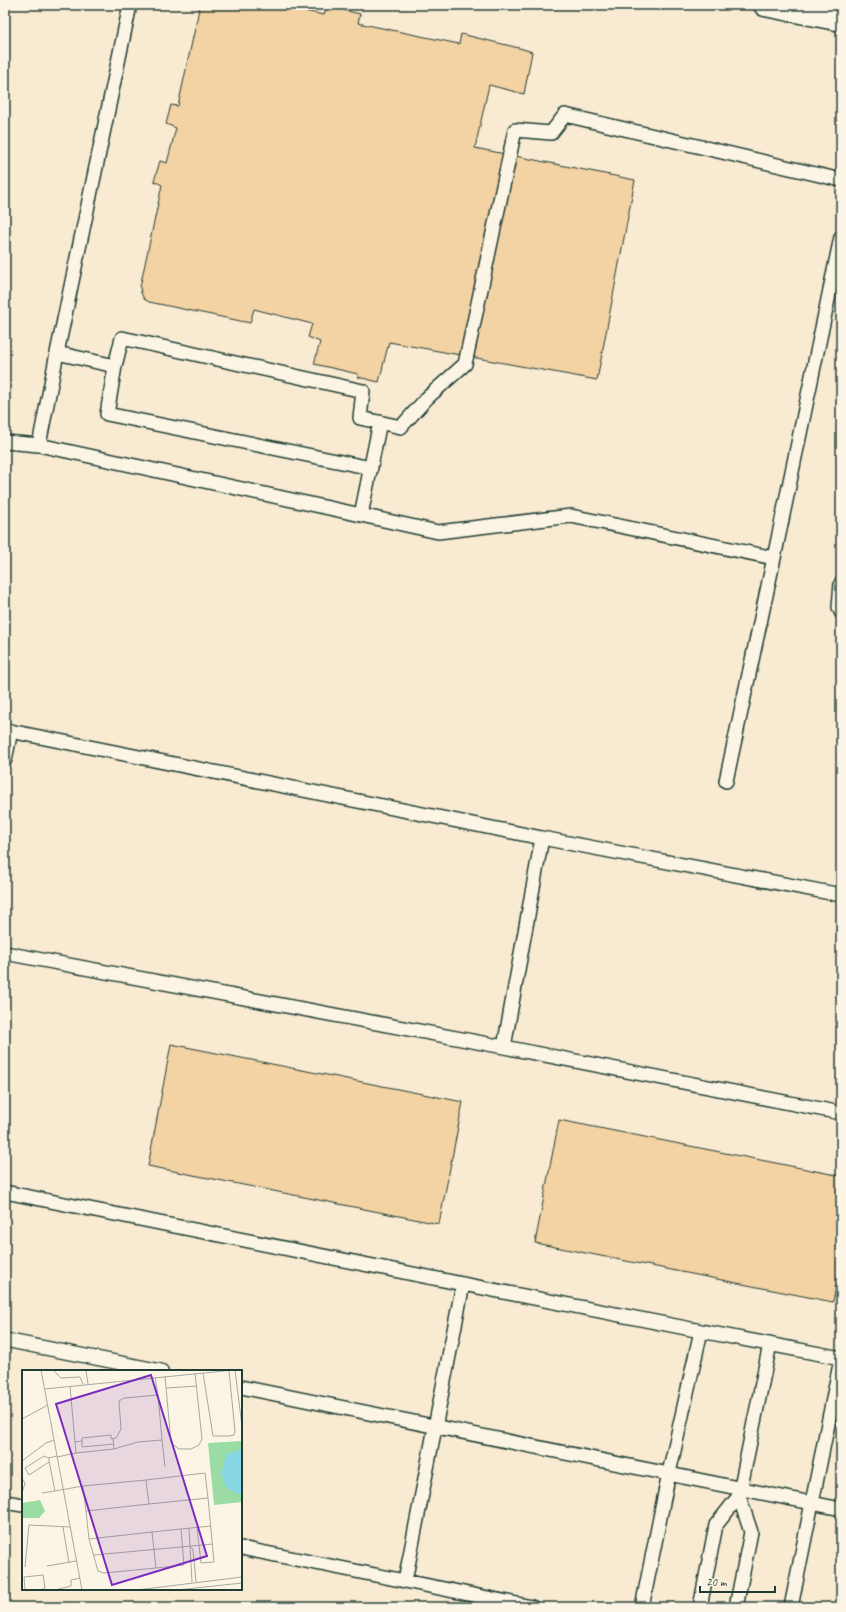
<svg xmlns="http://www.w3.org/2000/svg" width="846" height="1612" font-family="Caveat,sans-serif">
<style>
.built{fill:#f9ead2;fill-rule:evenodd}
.building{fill:#f3d2a4;stroke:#1f3d34}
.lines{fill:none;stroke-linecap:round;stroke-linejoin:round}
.service-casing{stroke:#1f3d34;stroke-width:16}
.tertiary-casing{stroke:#1f3d34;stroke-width:25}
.service{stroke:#fcf5e5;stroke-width:13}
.tertiary{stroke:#fcf5e5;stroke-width:22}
.inset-road{fill:none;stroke:#a4ab9e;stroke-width:1}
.view{fill:#7b2cbf;fill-opacity:0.15;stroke:#7b2cbf;stroke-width:2}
.inset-edge{fill:none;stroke:#1f3d34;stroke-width:2}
</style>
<rect width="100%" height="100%" fill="#fcf5e5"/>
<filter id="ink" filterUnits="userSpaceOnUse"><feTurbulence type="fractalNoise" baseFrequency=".025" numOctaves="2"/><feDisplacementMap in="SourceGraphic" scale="8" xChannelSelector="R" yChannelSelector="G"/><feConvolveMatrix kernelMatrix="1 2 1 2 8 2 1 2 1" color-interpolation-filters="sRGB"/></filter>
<g filter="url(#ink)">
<path class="built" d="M 5,5 L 841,5 L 841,1607 L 5,1607 ZM 23,1371 L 241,1371 L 241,1589 L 23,1589 Z"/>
<path class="building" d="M 200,5 L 275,5 L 324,15 L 327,6 L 360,14 L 358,23 L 459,44 L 461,34 L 523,49 L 532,52 L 524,94 L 489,85 L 475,148 L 635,180 L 597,380 L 389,342 L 379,382 L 358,377 L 358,374 L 314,364 L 320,342 L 308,337 L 312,324 L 254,309 L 250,323 L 149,302 L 144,299 L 141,293 L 140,287 L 162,185 L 154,181 L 160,161 L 167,163 L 176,128 L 166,124 L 171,105 L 178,106 Z
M 171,1044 L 463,1102 L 439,1224 L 148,1166 Z
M 559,1120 L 841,1176 L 841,1260 L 833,1302 L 535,1243 Z"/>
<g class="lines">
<g class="service-casing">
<path id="service" d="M 130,5 L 57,353 L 115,366 L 122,338 L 363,391 L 360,418 L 401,427 L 427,398 L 465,364 L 515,130 L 551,133 L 565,115 L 841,180
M 115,366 L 107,414 L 371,468
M 5,442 L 39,445 L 57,353
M 39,445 L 361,515 L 380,422
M 361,515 L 438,532 L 571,516 L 774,558 L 841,237
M 841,583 L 839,607 L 841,612
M 5,730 L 542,838 L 504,1047 L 5,953
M 5,760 L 11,731
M 726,781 L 774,558
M 542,838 L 841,895
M 504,1047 L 841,1113
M 5,1192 L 463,1284 L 701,1331 L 669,1473 L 642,1607
M 463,1284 L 405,1581 L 532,1607
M 701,1331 L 841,1358
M 5,1340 L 161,1371
M 241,1387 L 841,1509
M 5,1502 L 23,1505
M 241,1548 L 405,1581
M 700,1607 L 716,1525 L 739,1496 L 770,1344
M 736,1607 L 751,1532 L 739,1496
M 791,1607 L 841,1359"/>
</g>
<g class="tertiary-casing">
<path id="tertiary" d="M 765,5 L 841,20"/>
</g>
<use href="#service" class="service"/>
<use href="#tertiary" class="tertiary"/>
</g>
</g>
<g transform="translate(22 1370)">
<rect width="220" height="220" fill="#fcf5e5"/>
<path d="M 220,71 L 220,132 L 192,135 L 186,73 ZM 18,130 L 23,141 L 17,148 L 0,148 L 0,133 Z" fill="#9bdca5"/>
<path d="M 220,79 L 220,124 L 215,124 L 204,117 L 199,104 L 204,85 Z" fill="#86d6e3"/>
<path class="inset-road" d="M 19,0 L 60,220M 31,0 L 39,8 L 58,7 L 61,14M 64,0 L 66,14M 213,0 L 220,56M 181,3 L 191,66 L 207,66 L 212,65 L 213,61 L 207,1M 143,6 L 149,73 L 157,79 L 169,79 L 177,75 L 180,69 L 173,3M 48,16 L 53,72 L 60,71 L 60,68 L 89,65 L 89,69 L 94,68 L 99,59 L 97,31 L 102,28 L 136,25 L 133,7M 144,18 L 175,16M 23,19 L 212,0M 0,49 L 26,35M 140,70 L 143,97M 60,71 L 60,77 L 92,74M 92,79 L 116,72 L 140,70 L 136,25M 54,83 L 92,79 L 91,68M 35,86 L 27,88 L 27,91 L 33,121 L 61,116 L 124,110 L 127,134 L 64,141 L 61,116M 35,87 L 54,83 L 53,72M 27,88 L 22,86 L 3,98 L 7,105 L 27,92M 0,91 L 24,73 L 32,70M 0,108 L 3,113 L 0,123M 124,110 L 183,103 L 186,128 L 127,134M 20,123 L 33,121M 64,141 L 67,169 L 130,162 L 134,198 L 162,195 L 159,159 L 130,162M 41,157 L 47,193M 175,158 L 179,193 L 192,192 L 186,128M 159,159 L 189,156M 167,159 L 170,212M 67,169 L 76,201 L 82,203 L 134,198M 169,177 L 171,180 L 174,212M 72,185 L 191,174M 25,196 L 54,191M 3,197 L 7,155 L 48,157M 3,220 L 2,207 L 21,205 L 23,218 L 19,220M 33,220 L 49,216 L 49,210 L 58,208M 115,220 L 220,207M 155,220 L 220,213"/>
<path class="view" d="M 129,5 L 185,186 L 90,215 L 34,34 Z"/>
<rect width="220" height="220" class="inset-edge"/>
</g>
<rect width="846" height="1612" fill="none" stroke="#fcf5e5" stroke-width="20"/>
<rect x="10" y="10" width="826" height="1592" fill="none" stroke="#1f3d34" stroke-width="1.5" filter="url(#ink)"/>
<path d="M700 1586v6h75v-6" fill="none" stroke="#1f3d34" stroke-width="2"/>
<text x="706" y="1586" font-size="12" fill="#1f3d34" stroke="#fcf5e5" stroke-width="3" paint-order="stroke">20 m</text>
</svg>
